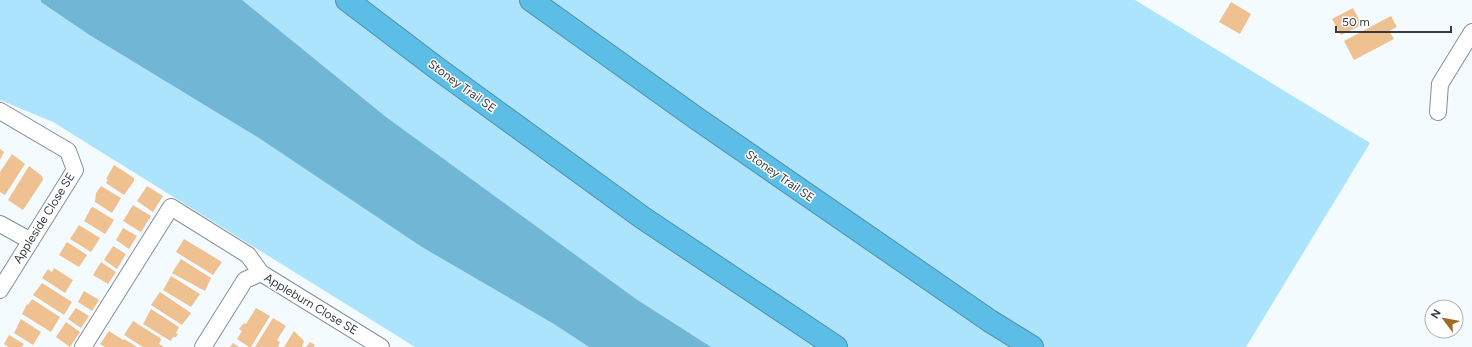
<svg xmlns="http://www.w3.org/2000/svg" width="1472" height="347" font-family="Figtree,sans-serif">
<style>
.green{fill:#ade4fd}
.water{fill:#71b6d5}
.building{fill:#efc090}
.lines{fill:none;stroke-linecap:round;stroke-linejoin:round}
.minor-casing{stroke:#859095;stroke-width:18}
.highway-casing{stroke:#4f90ab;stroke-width:24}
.minor{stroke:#fff;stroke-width:16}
.highway{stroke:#5cbde6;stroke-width:22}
.labels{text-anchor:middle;stroke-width:3;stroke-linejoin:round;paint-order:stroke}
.street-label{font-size:12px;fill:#363b3d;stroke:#fff}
</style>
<rect width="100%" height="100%" fill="#f4fbfe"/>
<path class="green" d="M 0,0 L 1135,0 L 1370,143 L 1246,347 L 415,347 L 53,122 L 0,100 Z"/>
<path class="water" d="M 41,0 L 242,0 L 386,117 L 636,299 L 711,347 L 589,347 L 554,324 L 422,247 L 259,138 L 88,34 L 41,2 Z"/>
<path class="building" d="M 1231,2 L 1251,14 L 1240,34 L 1219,22 Z
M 1353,8 L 1362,25 L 1341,35 L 1332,19 Z
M 1391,16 L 1397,27 L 1389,31 L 1394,39 L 1354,60 L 1344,41 Z
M 0,149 L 4,152 L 0,160 Z
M 12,154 L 25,164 L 5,195 L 0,192 L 0,172 Z
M 114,165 L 134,178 L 134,181 L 124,195 L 106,183 L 108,180 L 106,179 Z
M 29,166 L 42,176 L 43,180 L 23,210 L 8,200 Z
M 101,186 L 121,198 L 112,213 L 95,202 L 96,193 Z
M 147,186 L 163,196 L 153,212 L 137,201 Z
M 133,205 L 151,216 L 141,232 L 123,221 Z
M 93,207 L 114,220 L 105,234 L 84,221 L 91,208 Z
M 79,225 L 100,238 L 91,252 L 70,239 Z
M 123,228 L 137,236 L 129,249 L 116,240 Z
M 184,239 L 222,262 L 213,275 L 176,252 Z
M 67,242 L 87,255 L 79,267 L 59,255 Z
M 113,246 L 126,254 L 117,269 L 104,260 Z
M 181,259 L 211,278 L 205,291 L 172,273 Z
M 101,262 L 116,272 L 108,284 L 93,275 Z
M 54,268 L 73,280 L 65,293 L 42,278 L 48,269 L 52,272 Z
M 171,276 L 200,294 L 191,307 L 163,290 Z
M 42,283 L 72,302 L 64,315 L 33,295 Z
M 84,291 L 99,300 L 92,311 L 78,302 Z
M 160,292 L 191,313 L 182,325 L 151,305 Z
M 32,299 L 60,317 L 51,332 L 22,314 L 27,304 L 28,305 Z
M 76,308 L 89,316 L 81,328 L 68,319 Z
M 256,308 L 270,316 L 251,347 L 249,347 L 237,339 L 242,331 L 239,329 L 244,323 L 246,324 Z
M 151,309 L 179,327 L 176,333 L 178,334 L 176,337 L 173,337 L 171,341 L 169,340 L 143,324 Z
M 273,318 L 286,326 L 277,340 L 280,342 L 278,347 L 255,347 Z
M 21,319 L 41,332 L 33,345 L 14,333 Z
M 133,321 L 160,338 L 161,340 L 159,344 L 164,347 L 143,347 L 124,335 Z
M 66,322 L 80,332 L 70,347 L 56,337 Z
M 109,331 L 123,340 L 124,339 L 137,347 L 105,347 L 100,344 Z
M 294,331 L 304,341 L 302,347 L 284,347 Z
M 9,335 L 24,344 L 22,346 L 24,347 L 8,347 L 4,344 Z
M 310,342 L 315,345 L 314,347 L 306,347 Z
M 233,343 L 239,347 L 230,347 Z"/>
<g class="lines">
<g class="minor-casing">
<path id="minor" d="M 0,111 L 68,151 L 75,170 L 0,290
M 1438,112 L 1440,84 L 1472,32
M 0,224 L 31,241
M 83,347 L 171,207 L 248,255 L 261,273 L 381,347
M 203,347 L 245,280 L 261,273"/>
</g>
<g class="highway-casing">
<path id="highway" d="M 347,0 L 438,69 L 643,218 L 836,347
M 531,0 L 696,118 L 990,321 L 1032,347"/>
</g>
<use href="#minor" class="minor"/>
<use href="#highway" class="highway"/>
</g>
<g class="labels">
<g class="street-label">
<text transform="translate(462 86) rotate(36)" y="4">Stoney Trail SE</text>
<text transform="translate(780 176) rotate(35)" y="4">Stoney Trail SE</text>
<text transform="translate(44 218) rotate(-58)" y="4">Appleside Close SE</text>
<text transform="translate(311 304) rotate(31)" y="4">Appleburn Close SE</text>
</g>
</g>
<g transform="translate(1444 319) rotate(302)"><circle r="19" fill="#ffffff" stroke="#afb1b1"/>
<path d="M0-3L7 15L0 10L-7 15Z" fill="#a26926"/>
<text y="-6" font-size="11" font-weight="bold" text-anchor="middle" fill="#363b3d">N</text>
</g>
<path d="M1336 26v6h115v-6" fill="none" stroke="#363b3d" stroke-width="2"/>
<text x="1342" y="26" font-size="12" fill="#363b3d" stroke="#ffffff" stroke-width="3" paint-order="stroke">50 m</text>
</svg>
